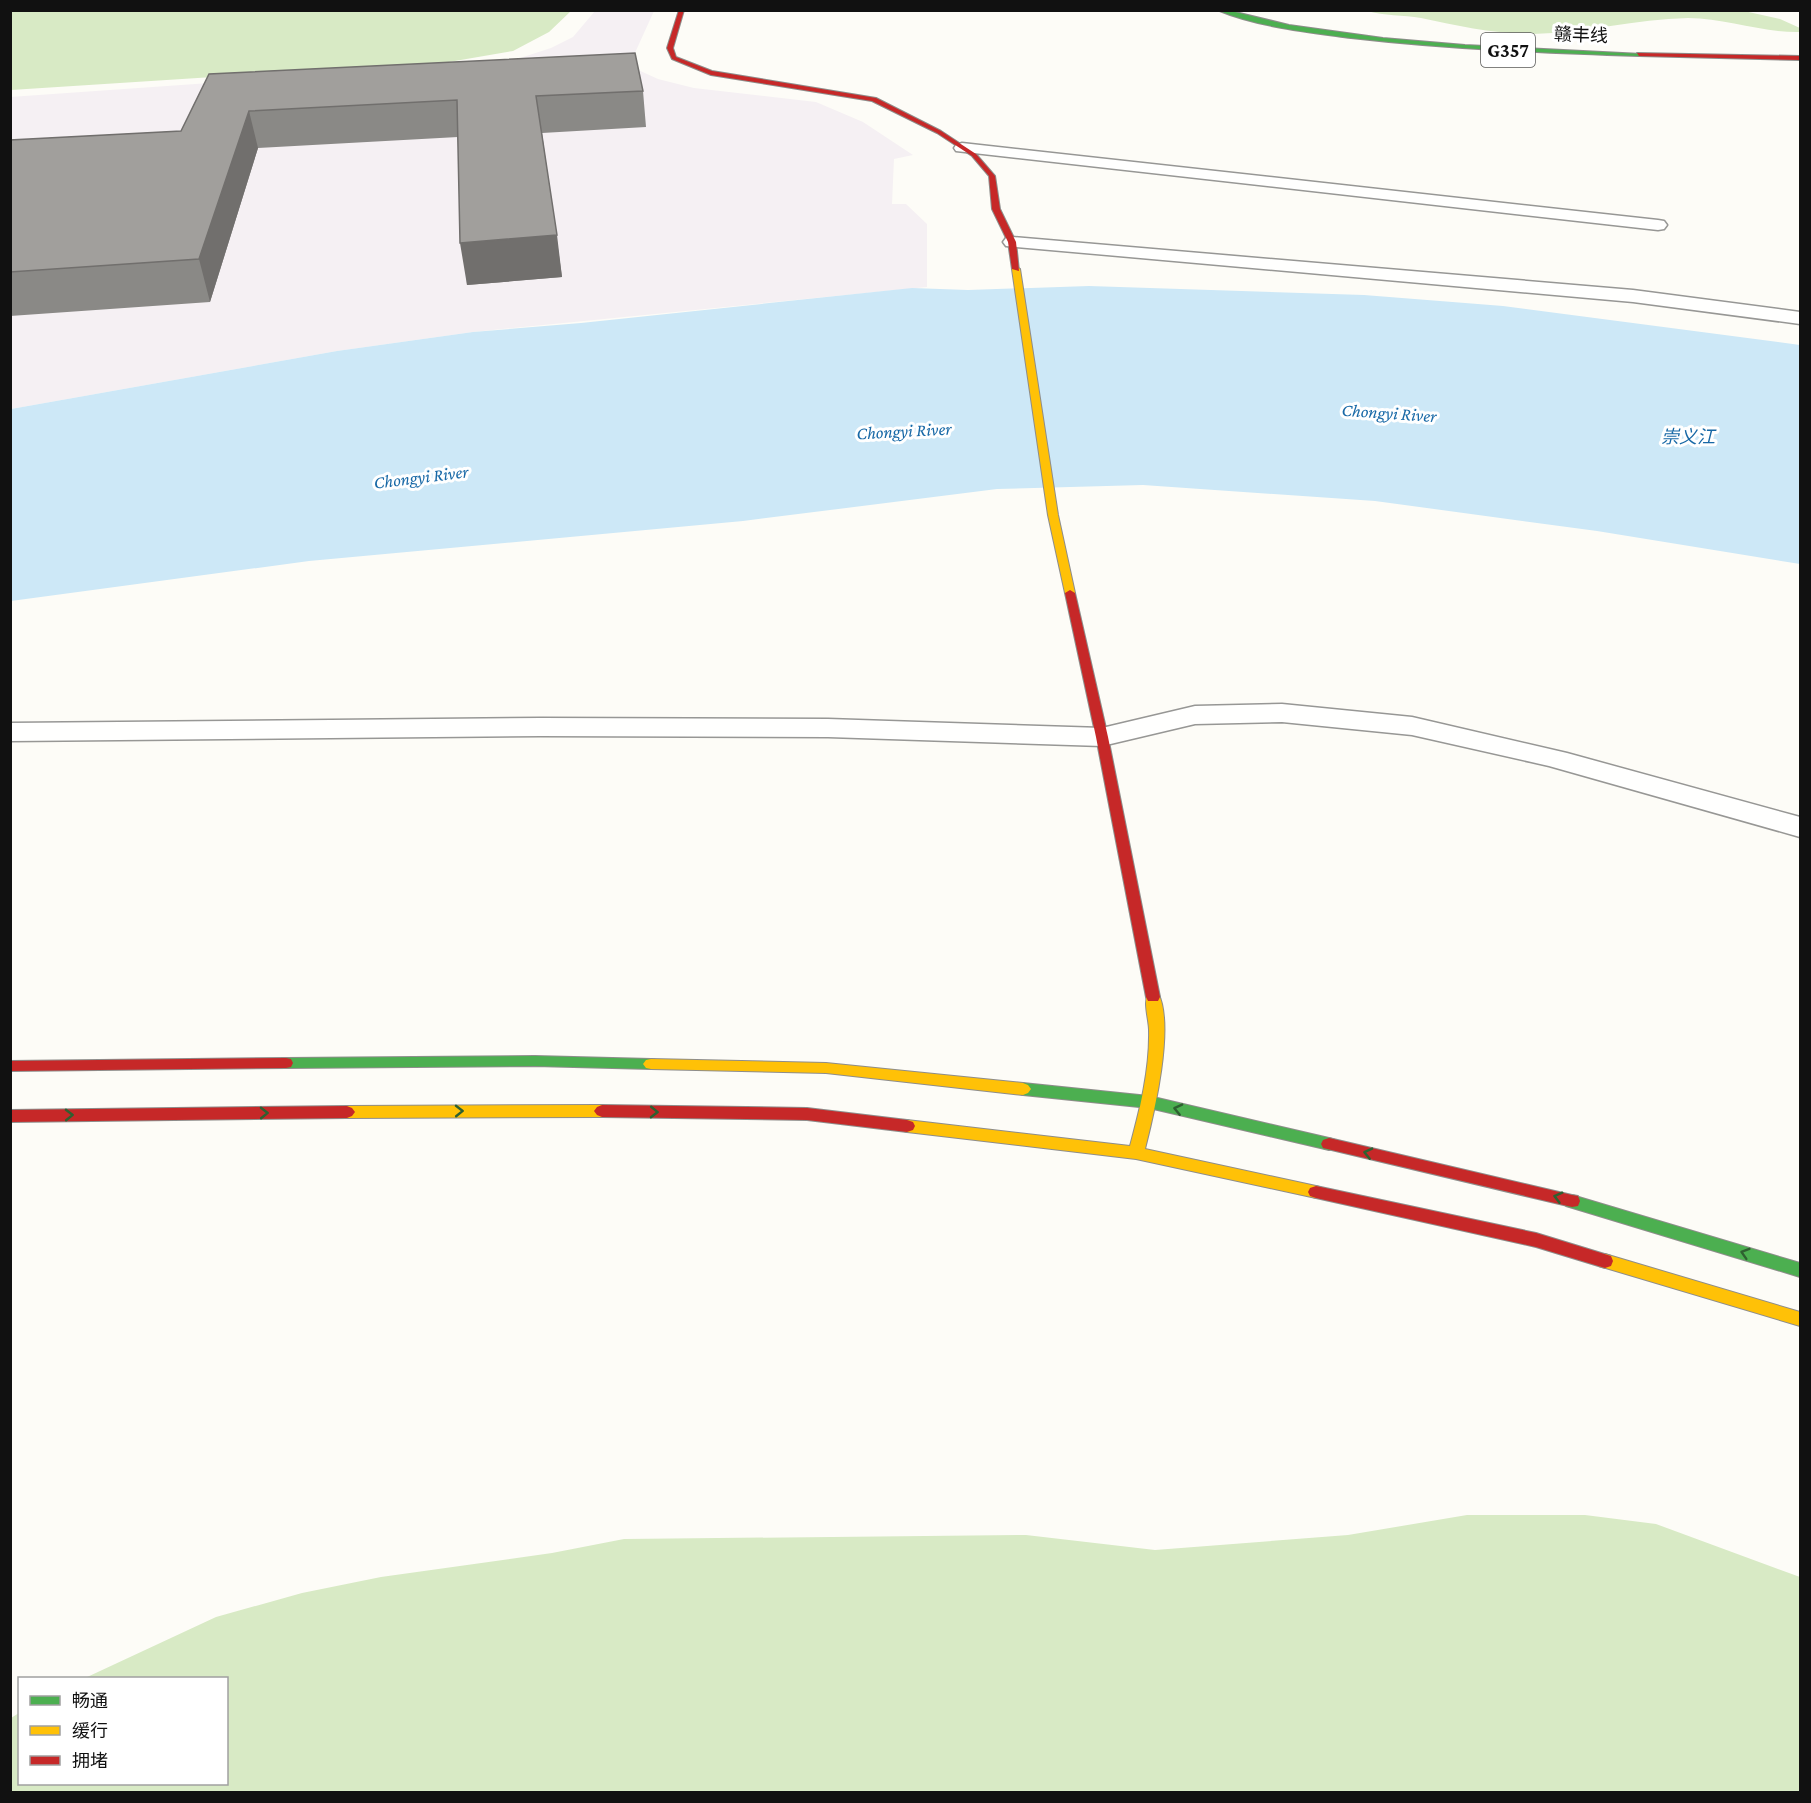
<svg xmlns="http://www.w3.org/2000/svg" width="1811" height="1803" font-family="'Crimson Pro','Noto Sans SC',serif">
<style>
.industrial{fill:#f5f0f3}
.forest{fill:#d8eac5}
.water{fill:#cde8f7}
.lines{fill:none;stroke-linecap:round;stroke-linejoin:round}
.street-casing{stroke:#979795;stroke-width:3}
.fast-casing{stroke:#8e8d8b;stroke-width:2}
.slow-casing{stroke:#8e8d8b;stroke-width:2}
.jam-casing{stroke:#8e8d8b;stroke-width:2}
.street{fill:#fffffe;fill-rule:evenodd}
.fast{fill:#4caf50;fill-rule:evenodd}
.slow{fill:#ffc107;fill-rule:evenodd}
.jam{fill:#c62828;fill-rule:evenodd}
.wall{fill:#8a8986}
.shaded-wall{fill:#716f6d}
.building{fill:#a19f9c;stroke:#716f6d;stroke-width:1.5}
.oneway{stroke:#2e6030}
.labels{text-anchor:middle;stroke-width:6;stroke-linejoin:round;paint-order:stroke}
.far-street-label{font-size:18px;fill:#111;stroke:#fff}
.far-water-label{font-size:18px;font-style:italic;fill:#1768a6;stroke:#fff}
.shield{fill:#fff;stroke:#585858;stroke-width:1.5}
.shield-label{font-size:20px;font-weight:bold;fill:#111}
</style>
<rect width="100%" height="100%" fill="#fdfcf7"/>
<path class="industrial" d="M 595,11 L 654,11 L 634,55 L 636,69 L 658,79 L 694,88 L 816,102 L 863,122 L 913,155 L 894,159 L 892,204 L 906,204 L 927,224 L 927,287 L 473,332 L 337,351 L 11,409 L 10,97 L 483,64 L 517,59 L 551,48 L 573,37 Z"/>
<path class="forest" d="M 11,11 L 571,11 L 549,32 L 513,51 L 449,62 L 11,90 Z
M 1367,11 L 1744,11 L 1780,19 L 1800,28 L 1800,32 C 1762,33 1726,18 1688,18 C 1636,19 1585,33 1533,34 C 1495,34 1458,26 1421,18 C 1403,15 1384,16 1367,11 Z
M 1467,1515 L 1585,1515 L 1656,1524 L 1800,1577 L 1800,1792 L 11,1792 L 11,1718 L 19,1713 L 20,1784 L 226,1784 L 226,1678 L 85,1678 L 216,1617 L 302,1593 L 381,1577 L 552,1553 L 624,1539 L 1026,1535 L 1155,1550 L 1348,1535 Z"/>
<path class="water" d="M 1089,286 L 1364,295 L 1503,306 L 1800,345 L 1800,564 L 1597,531 L 1375,501 L 1143,485 L 997,489 L 743,521 L 309,561 L 11,601 L 11,409 L 337,351 L 473,332 L 581,323 L 912,288 L 968,290 Z"/>
<g class="lines">
<g class="street-casing">
<path id="street" d="M 962,143 L 1658,220 L 1664,221 L 1667,225 L 1664,229 L 1658,230 L 956,151 L 954,148 L 956,145 Z
M 1012,237 L 1633,290 L 1800,312 L 1800,324 L 1633,302 L 1006,246 L 1003,242 L 1006,238 Z
M 1282,704 L 1412,717 L 1567,753 L 1800,817 L 1800,837 L 1549,766 L 1412,735 L 1282,722 L 1195,724 L 1102,746 L 828,737 L 541,736 L 10,741 L 10,723 L 541,718 L 828,719 L 1102,728 L 1195,706 Z"/>
</g>
<g class="fast-casing">
<path id="fast" d="M 1217,10 L 1227,10 L 1289,25 L 1383,38 L 1465,45 L 1642,54 L 1639,56 C 1543,53 1447,49 1351,38 C 1307,32 1258,27 1217,10 Z
M 535,1056 L 651,1059 L 656,1060 L 659,1064 L 656,1068 L 651,1069 L 535,1066 L 286,1068 L 281,1067 L 279,1063 L 281,1059 L 286,1058 Z
M 1023,1083 L 1149,1096 L 1329,1138 L 1335,1140 L 1337,1144 L 1335,1148 L 1329,1150 L 1149,1108 L 1023,1095 L 1018,1093 L 1015,1089 L 1018,1085 Z
M 1572,1195 L 1800,1263 L 1800,1277 L 1566,1206 L 1564,1201 L 1566,1196 Z"/>
</g>
<g class="slow-casing">
<path id="slow" d="M 1016,267 L 1020,269 L 1058,515 L 1075,593 L 1070,596 L 1065,593 L 1048,515 L 1012,269 Z
M 1153,992 L 1158,993 C 1175,1025 1154,1114 1145,1149 L 1316,1186 L 1322,1188 L 1324,1192 L 1322,1196 L 1316,1198 L 1136,1159 L 907,1132 L 901,1130 L 899,1126 L 901,1122 L 907,1120 L 1130,1146 C 1140,1109 1150,1069 1149,1030 C 1149,1020 1143,1003 1148,993 Z
M 651,1059 L 826,1063 L 1023,1083 L 1028,1085 L 1031,1089 L 1028,1093 L 1023,1095 L 826,1073 L 651,1069 L 646,1068 L 643,1064 L 646,1060 Z
M 602,1105 L 607,1107 L 610,1111 L 607,1115 L 602,1117 L 347,1118 L 342,1116 L 339,1112 L 342,1108 L 347,1106 Z
M 1605,1254 L 1800,1312 L 1800,1326 L 1599,1266 L 1597,1261 L 1599,1256 Z"/>
</g>
<g class="jam-casing">
<path id="jam" d="M 679,10 L 684,10 L 673,48 L 676,57 L 712,71 L 876,98 L 941,131 L 976,154 L 995,176 L 1000,209 L 1016,242 L 1019,271 L 1012,269 L 1008,242 L 992,209 L 989,176 L 972,156 L 937,133 L 872,101 L 711,75 L 672,59 L 667,48 Z
M 1637,53 L 1800,56 L 1800,60 L 1639,56 Z
M 1070,590 L 1075,593 L 1108,737 L 1160,997 L 1158,1001 L 1148,1001 L 1146,997 L 1096,737 L 1065,593 Z
M 286,1058 L 291,1059 L 293,1063 L 291,1067 L 286,1068 L 10,1071 L 10,1061 Z
M 602,1105 L 807,1108 L 907,1120 L 913,1122 L 915,1126 L 913,1130 L 907,1132 L 807,1120 L 602,1117 L 597,1115 L 594,1111 L 597,1107 Z
M 347,1106 L 352,1108 L 355,1112 L 352,1116 L 347,1118 L 10,1122 L 10,1110 Z
M 1329,1138 L 1572,1195 L 1578,1196 L 1580,1201 L 1578,1206 L 1572,1207 L 1323,1148 L 1321,1144 L 1323,1140 Z
M 1316,1186 L 1536,1233 L 1611,1256 L 1613,1261 L 1611,1266 L 1605,1268 L 1536,1247 L 1316,1198 L 1310,1196 L 1308,1192 L 1310,1188 Z"/>
</g>
<use href="#street" class="street"/>
<use href="#fast" class="fast"/>
<use href="#slow" class="slow"/>
<use href="#jam" class="jam"/>
</g>
<path class="wall" d="M 209,74 L 643,91 L 646,127 L 542,133 L 562,277 L 467,285 L 458,137 L 258,148 L 210,302 L 10,316 L 10,140 L 181,131 Z"/>
<path class="shaded-wall" d="M 249,111 L 258,148 L 210,302 L 199,259 Z
M 557,235 L 562,277 L 467,285 L 460,243 Z"/>
<path class="building" d="M 635,53 L 643,91 L 536,96 L 557,235 L 460,243 L 457,100 L 249,111 L 199,259 L 10,272 L 10,140 L 181,131 L 209,74 Z"/>
<defs><path id="oneway-chevron" d="M-2-3.5L2.5 0L-2 3.5" fill="none" stroke-width="1.6" stroke-linecap="round" stroke-linejoin="round" transform="scale(1.5)"/></defs>
<g class="oneway">
<use href="#oneway-chevron" transform="translate(1178 1109) rotate(-167)"/>
<use href="#oneway-chevron" transform="translate(459 1111) rotate(-1)"/>
<use href="#oneway-chevron" transform="translate(654 1112) rotate(1)"/>
<use href="#oneway-chevron" transform="translate(264 1113) rotate(-1)"/>
<use href="#oneway-chevron" transform="translate(69 1115) rotate(-1)"/>
<use href="#oneway-chevron" transform="translate(1368 1153) rotate(-167)"/>
<use href="#oneway-chevron" transform="translate(1558 1197) rotate(-165)"/>
<use href="#oneway-chevron" transform="translate(1745 1253) rotate(-163)"/>
</g>
<g class="labels">
<g class="far-street-label">
<text transform="translate(1581 35) rotate(2)" y="6">赣丰线</text>
</g>
<g class="far-water-label">
<text transform="translate(1389 413) rotate(4)" y="6">Chongyi River</text>
<text transform="translate(904 431) rotate(-3)" y="6">Chongyi River</text>
<text x="1688" y="443">崇义江</text>
<text transform="translate(421 477) rotate(-7)" y="6">Chongyi River</text>
</g>
<rect class="shield" x="1481" y="33" width="54" height="34" rx="4.5"/>
<g class="shield-label">
<text x="1508" y="57">G357</text>
</g>
</g>
<rect width="1811" height="1803" fill="none" stroke="#111111" stroke-width="24"/>
<rect x="18" y="1677" width="210" height="108" fill="#ffffff" stroke="#a0a0a0" stroke-width="1.5"/>
<rect x="30" y="1696" width="30" height="9" fill="#4caf50" stroke="#a0a0a0" stroke-width="1.5"/>
<text x="72" y="1707" font-size="18" fill="#111111">畅通</text>
<rect x="30" y="1726" width="30" height="9" fill="#ffc107" stroke="#a0a0a0" stroke-width="1.5"/>
<text x="72" y="1737" font-size="18" fill="#111111">缓行</text>
<rect x="30" y="1756" width="30" height="9" fill="#c62828" stroke="#a0a0a0" stroke-width="1.5"/>
<text x="72" y="1767" font-size="18" fill="#111111">拥堵</text>
</svg>
